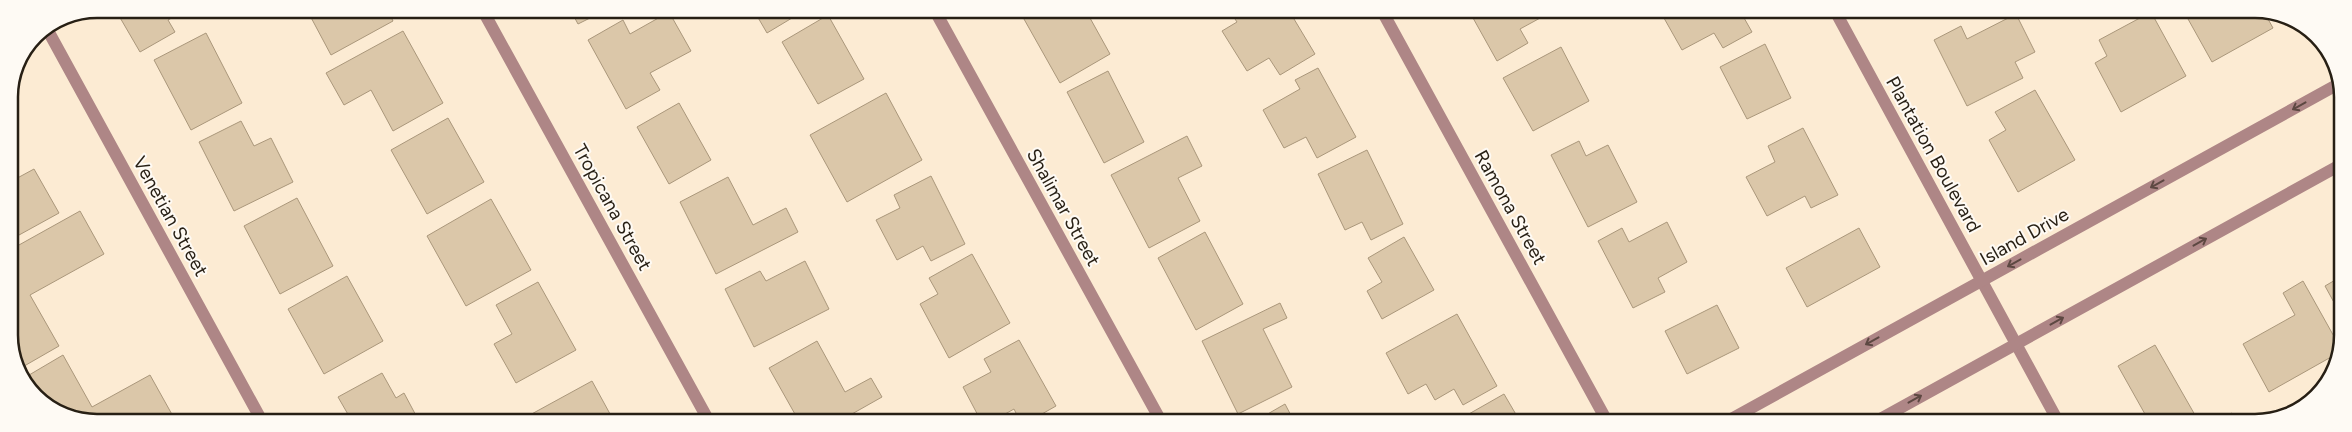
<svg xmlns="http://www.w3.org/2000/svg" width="2352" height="432" font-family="Figtree,sans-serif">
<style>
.building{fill:#dbc7a9;stroke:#aa977b}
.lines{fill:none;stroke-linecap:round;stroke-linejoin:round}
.minor{stroke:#ae8686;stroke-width:12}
.tertiary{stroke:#ae8686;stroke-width:12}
.oneway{stroke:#5d4842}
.labels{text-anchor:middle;stroke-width:4;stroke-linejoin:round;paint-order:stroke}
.street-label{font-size:19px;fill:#271f14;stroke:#fefaf4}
.rim{fill:none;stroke:#271f14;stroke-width:2.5}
</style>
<rect width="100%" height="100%" fill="#fcebd3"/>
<path class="building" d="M 115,9 L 188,9 L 168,20 L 175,32 L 140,52 Z
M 309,9 L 387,9 L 393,21 L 331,55 L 307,10 Z
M 570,9 L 608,9 L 578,24 Z
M 753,9 L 807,9 L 767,33 Z
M 1025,9 L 1085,9 L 1110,54 L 1060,83 L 1020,12 Z
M 1238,9 L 1288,9 L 1315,54 L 1280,75 L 1269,58 L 1247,71 L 1222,31 L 1237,22 L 1231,13 Z
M 1468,9 L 1537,9 L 1542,17 L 1520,29 L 1528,43 L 1497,61 Z
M 1663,9 L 1739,9 L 1752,32 L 1723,48 L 1714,33 L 1682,50 L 1660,11 Z
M 2183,10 L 2263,10 L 2273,28 L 2212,62 Z
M 669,12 L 691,51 L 650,73 L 660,90 L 626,109 L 588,40 L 623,20 L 630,34 Z
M 2151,12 L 2186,76 L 2121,112 L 2095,63 L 2107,56 L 2099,40 Z
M 2016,14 L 2035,52 L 2015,62 L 2023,78 L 1967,106 L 1934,40 L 1961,26 L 1967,39 Z
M 828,15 L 864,79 L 818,104 L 782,42 Z
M 403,31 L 443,103 L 393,131 L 371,90 L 344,105 L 326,73 Z
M 206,33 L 242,103 L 191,130 L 154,60 Z
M 1765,44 L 1791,98 L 1747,119 L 1720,67 Z
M 1561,47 L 1589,101 L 1533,131 L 1503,78 Z
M 1318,68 L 1356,137 L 1317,158 L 1306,137 L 1284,148 L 1263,110 L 1300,89 L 1295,80 Z
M 1108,71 L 1144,142 L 1104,163 L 1067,92 Z
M 2035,90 L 2075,160 L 2018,192 L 1989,140 L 2006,130 L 1995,112 Z
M 886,93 L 922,160 L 847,202 L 810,135 Z
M 679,103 L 711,160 L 669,184 L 637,127 Z
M 448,118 L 484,182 L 427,214 L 391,150 Z
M 241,121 L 254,146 L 271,138 L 293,182 L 234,211 L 199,142 Z
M 1803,128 L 1838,195 L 1811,208 L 1805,196 L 1767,216 L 1746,177 L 1775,162 L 1768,146 Z
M 1187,136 L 1202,166 L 1178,178 L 1200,221 L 1149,248 L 1111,175 Z
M 1579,141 L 1586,156 L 1608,145 L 1637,202 L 1588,227 L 1551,155 Z
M 1367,150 L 1403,224 L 1371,240 L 1362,222 L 1345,230 L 1318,174 Z
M 34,169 L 59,213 L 10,240 L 10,182 Z
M 931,176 L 965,244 L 931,261 L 923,246 L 897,260 L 876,220 L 900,208 L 894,195 Z
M 728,177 L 753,225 L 786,208 L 798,232 L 716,274 L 680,202 Z
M 297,198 L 333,266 L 280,294 L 244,226 Z
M 491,199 L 531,270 L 466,306 L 427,236 Z
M 80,211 L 104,254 L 30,295 L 59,346 L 19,369 L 12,358 L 10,250 Z
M 1667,222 L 1687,262 L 1658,278 L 1665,292 L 1633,308 L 1598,241 L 1622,228 L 1629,242 Z
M 1859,228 L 1880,267 L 1807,307 L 1786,268 Z
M 1205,232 L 1243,304 L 1196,330 L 1158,258 Z
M 1404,237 L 1434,290 L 1382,319 L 1367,291 L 1382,282 L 1368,258 Z
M 972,254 L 1010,323 L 949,358 L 920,304 L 938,294 L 929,278 Z
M 805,261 L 829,309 L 754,347 L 725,289 L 760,271 L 766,281 Z
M 347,276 L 383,341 L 324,374 L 288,309 Z
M 2342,276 L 2342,317 L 2325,286 Z
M 2303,281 L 2341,349 L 2340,352 L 2269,392 L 2243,344 L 2295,315 L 2283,293 Z
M 538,282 L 576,350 L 516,383 L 494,344 L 512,334 L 496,305 Z
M 1280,303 L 1287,318 L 1263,329 L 1292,387 L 1238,414 L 1202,341 Z
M 1717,305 L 1739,348 L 1687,374 L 1665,331 Z
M 1457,314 L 1497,386 L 1463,405 L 1454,389 L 1435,400 L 1426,384 L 1408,394 L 1386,353 Z
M 1019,340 L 1056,406 L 1026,423 L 1021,423 L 1014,409 L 989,423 L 982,423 L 963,387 L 991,372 L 984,359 Z
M 817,341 L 845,392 L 871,378 L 882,397 L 836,423 L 800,423 L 769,368 Z
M 2155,345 L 2195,415 L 2181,423 L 2150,423 L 2118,366 Z
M 63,355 L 92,407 L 150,375 L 174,418 L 166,422 L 85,422 L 39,401 L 24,378 Z
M 382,373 L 396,398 L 404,393 L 420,423 L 353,423 L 338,397 Z
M 592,381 L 615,423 L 517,423 L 517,422 Z
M 1504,394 L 1521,423 L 1453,423 Z
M 1285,404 L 1295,423 L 1252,423 Z
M 2232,413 L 2237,423 L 2212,423 Z"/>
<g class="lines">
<path class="minor" d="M 482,9 L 710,423
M 934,9 L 1162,423
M 1381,9 L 1608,423
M 1834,9 L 2059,423
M 46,27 L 263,423"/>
<path class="tertiary" d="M 1724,423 L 2342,82
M 1873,423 L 2342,164"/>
</g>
<defs><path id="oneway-shaft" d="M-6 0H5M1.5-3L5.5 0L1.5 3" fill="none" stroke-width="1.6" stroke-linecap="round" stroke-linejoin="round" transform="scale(1.25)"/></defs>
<g class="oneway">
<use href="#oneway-shaft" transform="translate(2299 106) rotate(151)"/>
<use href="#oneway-shaft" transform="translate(2157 184) rotate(151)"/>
<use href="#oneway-shaft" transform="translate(2200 242) rotate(-29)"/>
<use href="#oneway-shaft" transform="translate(2014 263) rotate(151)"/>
<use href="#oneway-shaft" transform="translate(2057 321) rotate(-29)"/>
<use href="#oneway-shaft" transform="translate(1872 341) rotate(151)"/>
<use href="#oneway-shaft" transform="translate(1915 399) rotate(-29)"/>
</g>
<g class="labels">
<g class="street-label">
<text transform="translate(1934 154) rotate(61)" y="7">Plantation Boulevard</text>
<text transform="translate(613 207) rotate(61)" y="7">Tropicana Street</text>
<text transform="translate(1064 207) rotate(61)" y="7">Shalimar Street</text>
<text transform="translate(1511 207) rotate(61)" y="7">Ramona Street</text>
<text transform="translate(171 216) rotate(61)" y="7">Venetian Street</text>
<text transform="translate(2024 236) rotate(-29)" y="7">Island Drive</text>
</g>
</g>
<path d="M0 0H2352V432H0ZM97 18H2255A79 79 0 0 1 2334 97V335A79 79 0 0 1 2255 414H97A79 79 0 0 1 18 335V97A79 79 0 0 1 97 18Z" fill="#fefaf4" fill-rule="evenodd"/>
<path class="rim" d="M97 18H2255A79 79 0 0 1 2334 97V335A79 79 0 0 1 2255 414H97A79 79 0 0 1 18 335V97A79 79 0 0 1 97 18Z"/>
</svg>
